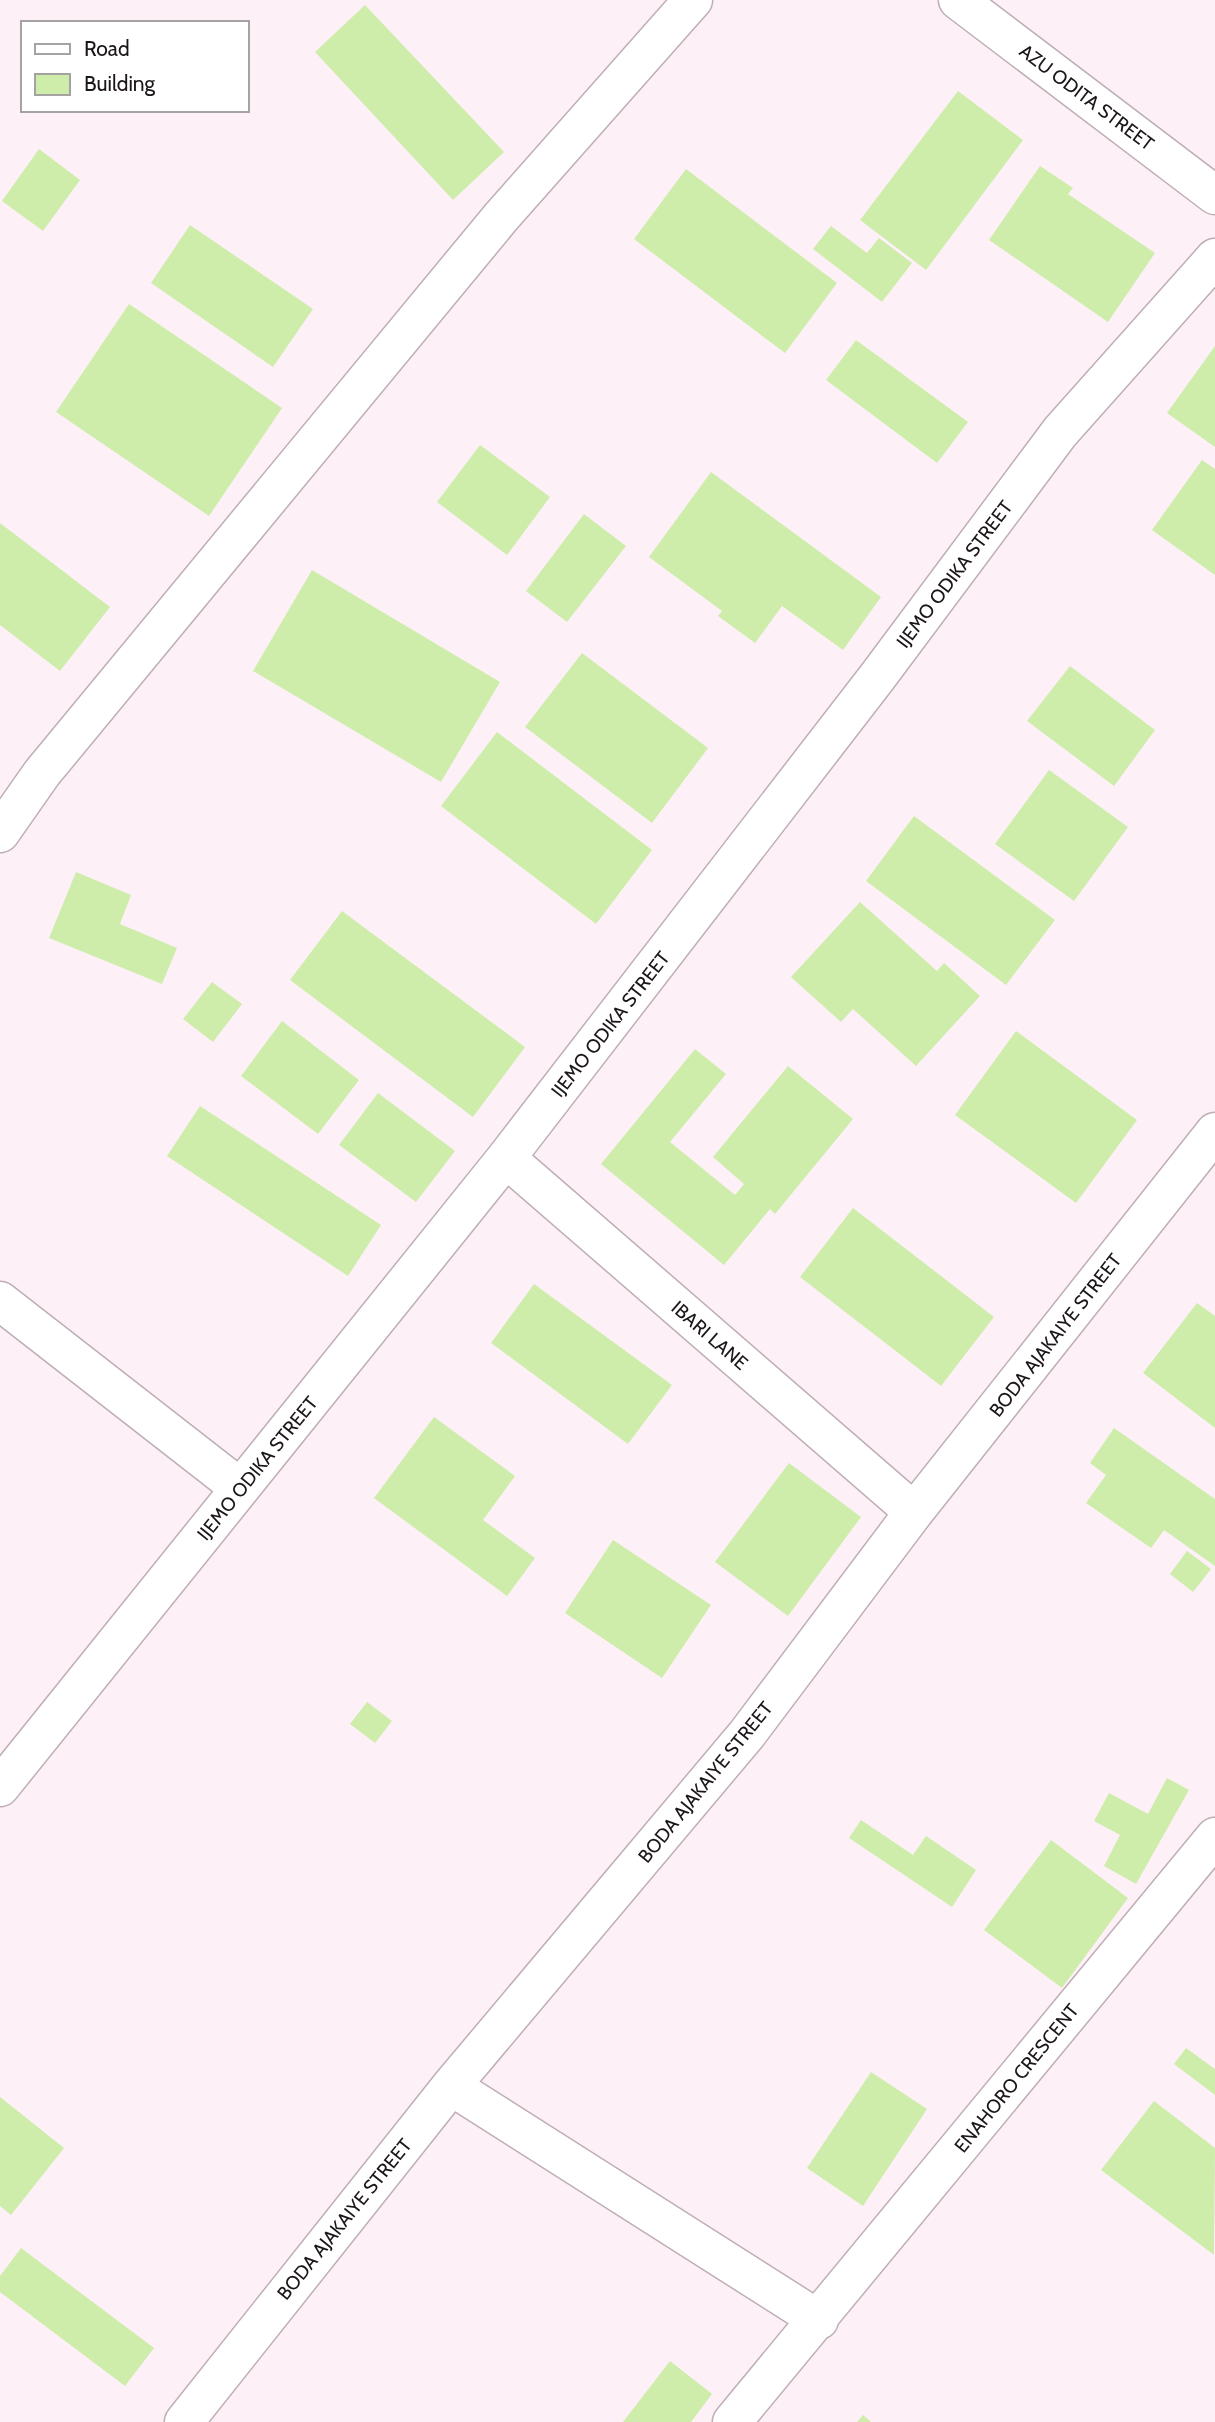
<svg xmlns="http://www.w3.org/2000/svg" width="1215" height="2422" font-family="Cabin,sans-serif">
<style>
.building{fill:#ceedab}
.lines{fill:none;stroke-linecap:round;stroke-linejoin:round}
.minor-casing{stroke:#beaeb6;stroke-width:41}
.minor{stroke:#fff;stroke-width:38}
.labels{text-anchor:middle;stroke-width:7;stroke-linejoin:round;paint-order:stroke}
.street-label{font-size:19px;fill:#1c1619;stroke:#fff}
</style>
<rect width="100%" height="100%" fill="#fef0f7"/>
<path class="building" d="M 365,5 L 504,152 L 453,200 L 315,52 Z
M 958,91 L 1023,140 L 926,270 L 860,220 Z
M 39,149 L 80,180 L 43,231 L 2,201 Z
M 1040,166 L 1073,188 L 1068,194 L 1155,253 L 1108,322 L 989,240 Z
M 686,169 L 837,283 L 785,353 L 634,239 Z
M 190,225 L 313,309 L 273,367 L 151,283 Z
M 831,226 L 867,253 L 879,238 L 912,263 L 882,302 L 813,249 Z
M 129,304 L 282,408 L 209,516 L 56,412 Z
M 856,340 L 968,422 L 937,463 L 826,380 Z
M 1215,346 L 1215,447 L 1167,413 Z
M 480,445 L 550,497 L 507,555 L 437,502 Z
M 1202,460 L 1215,469 L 1215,575 L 1152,530 Z
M 711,472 L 881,597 L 843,650 L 782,606 L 755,643 L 718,616 L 722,611 L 649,557 Z
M 584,514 L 626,546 L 567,622 L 526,591 Z
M 0,523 L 110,607 L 60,671 L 0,625 Z
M 312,570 L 500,682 L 441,782 L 253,671 Z
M 582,653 L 708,748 L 652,823 L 525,727 Z
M 1070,666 L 1155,730 L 1114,786 L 1027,721 Z
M 497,732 L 652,850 L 596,924 L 441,806 Z
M 1049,770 L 1128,827 L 1074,901 L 995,844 Z
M 914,816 L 1055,920 L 1006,985 L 866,881 Z
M 76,872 L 131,895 L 120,924 L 177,948 L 162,984 L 49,938 Z
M 860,902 L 937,971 L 944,963 L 980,996 L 916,1066 L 853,1009 L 841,1022 L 791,977 Z
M 342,911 L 525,1047 L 473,1117 L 290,980 Z
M 212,982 L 242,1004 L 213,1042 L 183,1019 Z
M 282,1021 L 359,1080 L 318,1134 L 241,1076 Z
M 1016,1031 L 1137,1120 L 1076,1203 L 955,1115 Z
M 695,1049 L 726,1074 L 670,1142 L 735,1195 L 744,1184 L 713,1157 L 788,1066 L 853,1119 L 775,1214 L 770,1209 L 724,1265 L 601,1164 Z
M 378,1093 L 455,1151 L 416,1202 L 339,1145 Z
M 200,1106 L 381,1225 L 348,1276 L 167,1156 Z
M 853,1208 L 994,1317 L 941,1386 L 800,1277 Z
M 534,1284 L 672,1385 L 628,1444 L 491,1343 Z
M 1197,1303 L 1215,1316 L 1215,1428 L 1143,1373 Z
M 434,1417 L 515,1476 L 483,1520 L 535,1558 L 507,1596 L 374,1498 Z
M 1114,1428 L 1215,1499 L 1215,1566 L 1164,1530 L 1151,1548 L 1086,1503 L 1106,1475 L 1090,1463 Z
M 789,1463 L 861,1517 L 788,1616 L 715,1562 Z
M 613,1540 L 711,1605 L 662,1678 L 565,1613 Z
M 1187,1551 L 1211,1569 L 1193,1592 L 1170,1574 Z
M 367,1702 L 392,1721 L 375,1743 L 350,1724 Z
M 1167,1778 L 1189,1790 L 1136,1884 L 1104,1866 L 1120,1835 L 1094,1821 L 1109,1793 L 1148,1814 Z
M 861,1820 L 913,1855 L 926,1836 L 976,1870 L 952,1907 L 849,1838 Z
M 1051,1840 L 1128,1898 L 1062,1988 L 984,1930 Z
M 1186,2048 L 1215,2069 L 1215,2095 L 1174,2064 Z
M 871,2072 L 927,2109 L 863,2206 L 807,2168 Z
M 0,2097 L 64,2148 L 11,2215 L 0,2206 Z
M 1154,2101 L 1215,2148 L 1214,2255 L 1101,2170 Z
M 21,2248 L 154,2348 L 125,2386 L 0,2292 L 0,2276 Z
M 670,2361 L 712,2394 L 691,2422 L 623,2422 Z
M 863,2415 L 871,2422 L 857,2422 Z"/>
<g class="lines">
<g class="minor-casing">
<path id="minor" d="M 958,0 L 1215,195
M 0,833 L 42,773 L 501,217 L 693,0
M 506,1158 L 914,1512
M 0,1301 L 240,1488
M 0,1787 L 506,1158 L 878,676 L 1060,432 L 1215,258
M 451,2086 L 819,2320
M 184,2422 L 451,2086 L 747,1734 L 914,1512 L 1215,1132
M 732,2422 L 1215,1837"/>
</g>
<use href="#minor" class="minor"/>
</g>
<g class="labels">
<g class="street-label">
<text transform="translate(1087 97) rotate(37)" y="7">AZU ODITA STREET</text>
<text transform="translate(954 574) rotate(-53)" y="7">IJEMO ODIKA STREET</text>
<text transform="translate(610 1024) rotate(-52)" y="7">IJEMO ODIKA STREET</text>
<text transform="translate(710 1335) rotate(41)" y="7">IBARI LANE</text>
<text transform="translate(1055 1335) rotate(-52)" y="7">BODA AJAKAIYE STREET</text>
<text transform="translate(257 1468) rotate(-51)" y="7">IJEMO ODIKA STREET</text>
<text transform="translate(705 1782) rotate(-51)" y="7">BODA AJAKAIYE STREET</text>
<text transform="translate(1016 2078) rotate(-51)" y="7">ENAHORO CRESCENT</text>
<text transform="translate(344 2219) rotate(-51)" y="7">BODA AJAKAIYE STREET</text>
</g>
</g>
<rect x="21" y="21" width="228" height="91" fill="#ffffff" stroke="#a4a2a3" stroke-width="2"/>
<rect x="35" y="44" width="35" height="10" fill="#ffffff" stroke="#a4a2a3" stroke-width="2"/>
<text x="84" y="56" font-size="21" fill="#1c1619">Road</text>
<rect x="35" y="74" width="35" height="21" fill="#ceedab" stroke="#a4a2a3" stroke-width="2"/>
<text x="84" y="91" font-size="21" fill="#1c1619">Building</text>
</svg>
